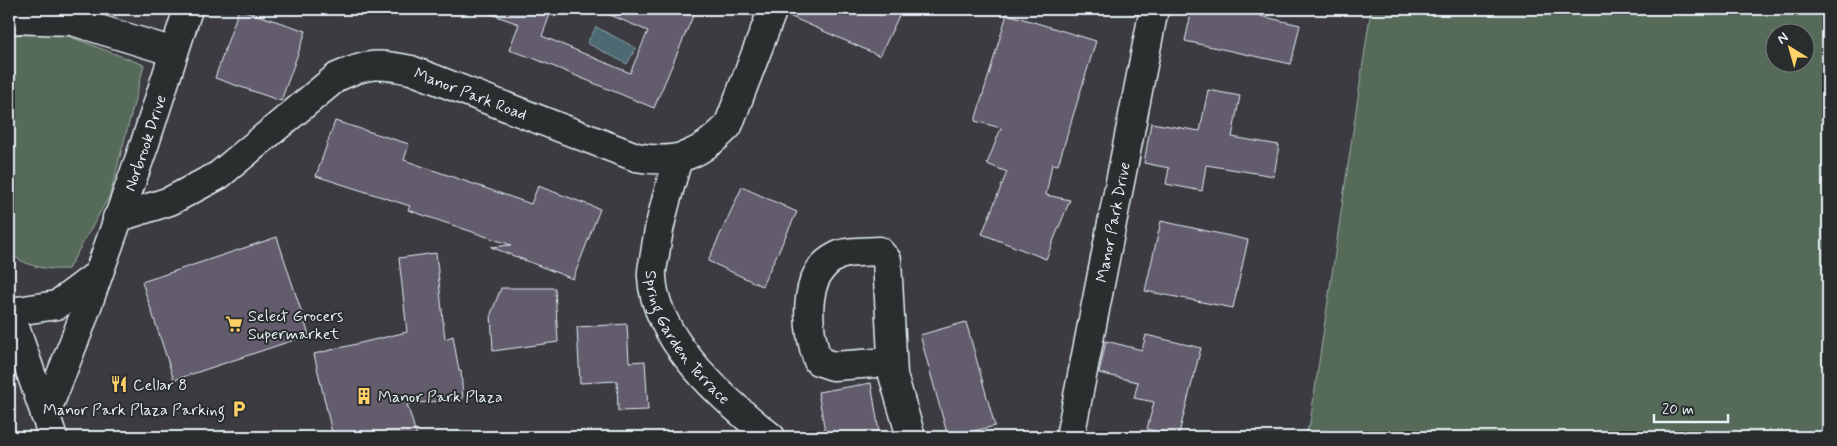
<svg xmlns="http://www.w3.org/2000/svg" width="1837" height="446" font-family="Mynerve,sans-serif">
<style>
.green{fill:#556b58;stroke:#9eaea8;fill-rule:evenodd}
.water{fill:#4e6b73;stroke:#8ca1a8}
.building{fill:#625b6c;stroke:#e8f1f8}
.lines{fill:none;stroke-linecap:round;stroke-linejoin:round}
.street-casing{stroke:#e8f1f8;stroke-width:31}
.primary-casing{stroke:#e8f1f8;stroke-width:31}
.street{stroke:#2a2d2e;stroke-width:28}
.primary{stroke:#2a2d2e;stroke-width:28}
.labels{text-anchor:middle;stroke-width:4;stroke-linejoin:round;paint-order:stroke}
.street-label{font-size:16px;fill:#e8f1f8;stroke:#2a2d2e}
.poi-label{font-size:16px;fill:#e8f1f8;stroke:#2a2d2e;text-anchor:start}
</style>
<rect width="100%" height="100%" fill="#3b3b41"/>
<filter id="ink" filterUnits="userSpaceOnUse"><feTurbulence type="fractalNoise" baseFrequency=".02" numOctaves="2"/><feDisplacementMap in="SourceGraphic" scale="10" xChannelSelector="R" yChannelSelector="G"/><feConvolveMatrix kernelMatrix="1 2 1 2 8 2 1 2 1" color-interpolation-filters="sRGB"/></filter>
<g filter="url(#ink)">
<path class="green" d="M 1371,9 L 1828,9 L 1828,437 L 1304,437 L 1310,423 ZM 1774,32 L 1804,32 L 1804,62 L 1774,62 Z
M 63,34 L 144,65 L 110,195 L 68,269 C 45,270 28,267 9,253 L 9,35 Z"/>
<path class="water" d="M 596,27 L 636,48 L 627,64 L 587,43 Z"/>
<path class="building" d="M 239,9 L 306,31 L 281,101 L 215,78 Z
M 483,9 L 552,9 L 542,36 L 630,73 L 648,31 L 596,9 L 696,9 L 654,108 L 533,58 L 509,50 L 519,24 L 482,11 Z
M 788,9 L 902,9 L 880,56 L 787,15 Z
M 1192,9 L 1262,9 L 1260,16 L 1300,25 L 1291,64 L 1185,41 Z
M 1007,14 L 1096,41 L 1058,165 L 1052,164 L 1046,195 L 1070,200 L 1046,259 L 982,234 L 1007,172 L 987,164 L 1001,128 L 975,121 Z
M 1208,90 L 1240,96 L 1232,137 L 1279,145 L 1274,176 L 1206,165 L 1202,191 L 1166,184 L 1169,168 L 1144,163 L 1151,123 L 1200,131 Z
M 335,121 L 409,144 L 404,160 L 531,204 L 538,186 L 600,209 L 573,279 L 491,247 L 511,245 L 408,210 L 410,206 L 316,176 Z
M 742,187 L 797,212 L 762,286 L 708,261 Z
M 1161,221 L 1248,240 L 1233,308 L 1145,291 Z
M 277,237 L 309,335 L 174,380 L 142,282 Z
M 436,253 L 445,339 L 453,336 L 459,371 L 461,371 L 463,399 L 407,404 L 417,437 L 333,437 L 314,354 L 407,332 L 399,258 Z
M 501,288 L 555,288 L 558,342 L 493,351 L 491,314 Z
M 966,322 L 995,426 L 948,437 L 920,335 Z
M 627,324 L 629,362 L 645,361 L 648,410 L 618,411 L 617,381 L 580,383 L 577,327 Z
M 1146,335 L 1201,348 L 1178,437 L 1147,429 L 1154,402 L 1134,398 L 1138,382 L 1099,373 L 1106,341 L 1142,350 Z
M 871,383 L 880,437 L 826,437 L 818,392 Z"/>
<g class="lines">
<g class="street-casing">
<g id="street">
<path d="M 9,19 L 72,21 L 174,52"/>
<path id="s1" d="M 678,159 C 669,190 659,222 655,254 C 654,261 651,270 652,277 C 655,340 725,401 771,437"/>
<path id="s2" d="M 117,218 L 170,201 L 219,175 L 337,77 C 368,63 378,63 411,70 L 636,157 C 677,165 700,155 728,126 L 773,9"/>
<path d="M 10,312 L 57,305 L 97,275"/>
<path d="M 891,362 L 833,366 L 818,361 C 807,330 800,274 837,256 C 847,251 867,252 879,251 L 887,260 L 893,375 L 911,437"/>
<path id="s3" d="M 45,415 L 79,329 L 145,143 L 188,9"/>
<path id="s4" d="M 1070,437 L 1154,9"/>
</g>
</g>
<g class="primary-casing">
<path id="primary" d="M 9,310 L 53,437"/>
</g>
<use href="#street" class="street"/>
<use href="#primary" class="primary"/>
</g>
</g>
<defs>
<g id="supermarket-bare" transform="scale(1.35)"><path d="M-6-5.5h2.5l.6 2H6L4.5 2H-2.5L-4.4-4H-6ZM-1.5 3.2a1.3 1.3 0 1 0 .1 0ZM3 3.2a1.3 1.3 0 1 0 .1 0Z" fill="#ffd166" stroke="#2a2d2e" stroke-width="2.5" paint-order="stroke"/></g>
<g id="restaurant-bare" transform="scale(1.35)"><path d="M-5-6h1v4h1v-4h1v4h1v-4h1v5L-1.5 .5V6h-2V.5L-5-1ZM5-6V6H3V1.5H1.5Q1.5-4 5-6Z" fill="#ffd166" stroke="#2a2d2e" stroke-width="2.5" paint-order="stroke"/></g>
<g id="building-bare" transform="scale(1.35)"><path d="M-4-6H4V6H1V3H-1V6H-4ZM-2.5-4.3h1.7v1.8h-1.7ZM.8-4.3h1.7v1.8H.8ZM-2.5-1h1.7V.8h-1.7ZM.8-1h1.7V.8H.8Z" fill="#ffd166" stroke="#2a2d2e" stroke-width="2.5" paint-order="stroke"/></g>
<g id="parking-bare" transform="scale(1.35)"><path d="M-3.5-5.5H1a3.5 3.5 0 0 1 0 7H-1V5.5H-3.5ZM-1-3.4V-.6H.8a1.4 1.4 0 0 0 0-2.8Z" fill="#ffd166" stroke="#2a2d2e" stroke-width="2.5" paint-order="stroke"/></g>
</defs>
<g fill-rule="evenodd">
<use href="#supermarket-bare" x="234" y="324"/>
<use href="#restaurant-bare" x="119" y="384"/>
<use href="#building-bare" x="364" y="396"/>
<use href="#parking-bare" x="239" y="409"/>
</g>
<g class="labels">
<g class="street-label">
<text dy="6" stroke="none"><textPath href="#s2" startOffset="405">Manor Park Road</textPath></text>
<text dy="6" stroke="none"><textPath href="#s3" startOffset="290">Norbrook Drive</textPath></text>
<text dy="6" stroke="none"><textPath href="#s4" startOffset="219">Manor Park Drive</textPath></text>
<text dy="6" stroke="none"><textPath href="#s1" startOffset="192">Spring Garden Terrace</textPath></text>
</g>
<g class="poi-label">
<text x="248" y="321">Select Grocers<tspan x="248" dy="18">Supermarket</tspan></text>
<text x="133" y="390">Cellar 8</text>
<text x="378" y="402">Manor Park Plaza</text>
<text x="225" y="415" text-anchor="end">Manor Park Plaza Parking</text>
</g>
</g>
<rect width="1837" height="446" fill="none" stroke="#2a2d2e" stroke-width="30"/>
<rect x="15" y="15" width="1807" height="416" fill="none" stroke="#e8f1f8" stroke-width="2" filter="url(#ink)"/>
<g transform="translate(1790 48) rotate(323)"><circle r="24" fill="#2a2d2e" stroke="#767b7f"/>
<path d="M0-4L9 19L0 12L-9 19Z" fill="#ffd166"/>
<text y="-8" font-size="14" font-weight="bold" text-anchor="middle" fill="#e8f1f8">N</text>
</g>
<path d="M1654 414v8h74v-8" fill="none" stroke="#e8f1f8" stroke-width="2.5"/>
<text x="1662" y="414" font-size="15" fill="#e8f1f8" stroke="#2a2d2e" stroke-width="4" paint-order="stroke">20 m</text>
</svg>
